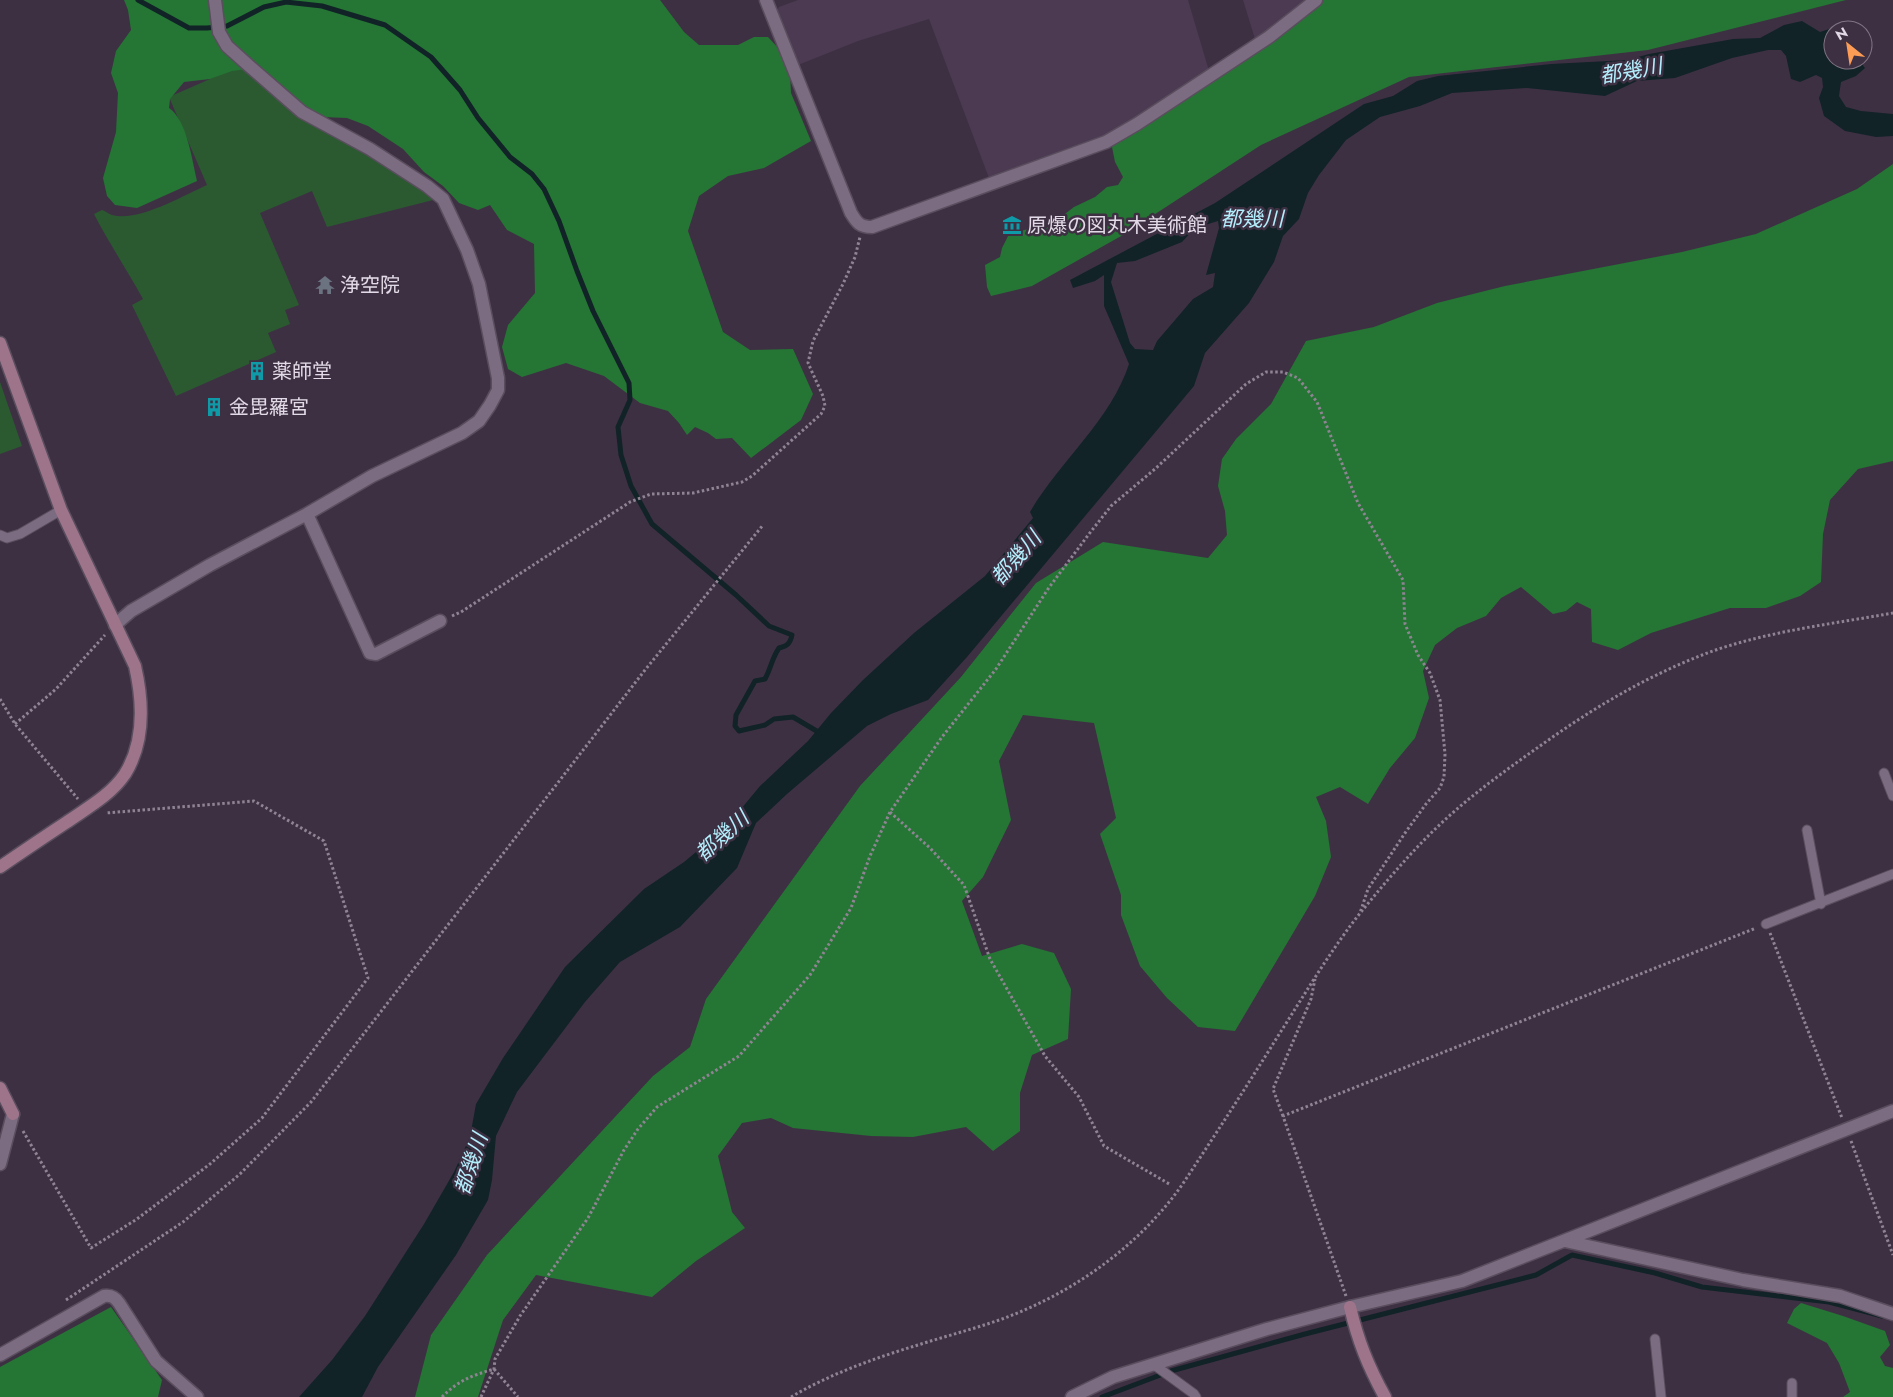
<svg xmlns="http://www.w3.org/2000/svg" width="1893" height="1397" font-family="Jost,'Noto Sans JP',sans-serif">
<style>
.built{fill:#4b3a52}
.green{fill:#2b5a31}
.forest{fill:#257534}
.water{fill:#112327;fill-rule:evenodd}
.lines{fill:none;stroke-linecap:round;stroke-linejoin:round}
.stream{stroke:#112327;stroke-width:5}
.lane-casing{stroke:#5a4e5e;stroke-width:11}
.street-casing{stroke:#5a4e5e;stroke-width:15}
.secondary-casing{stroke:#5a4e5e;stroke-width:15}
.path{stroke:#8f8493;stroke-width:3;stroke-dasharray:2.5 2.5;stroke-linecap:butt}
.lane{stroke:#7c6c82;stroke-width:9}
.street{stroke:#7c6c82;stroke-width:12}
.secondary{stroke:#9e748a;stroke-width:12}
.labels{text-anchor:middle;stroke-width:5;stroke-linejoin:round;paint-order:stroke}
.poi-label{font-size:20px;fill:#e2dae6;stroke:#3e3043;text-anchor:start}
.water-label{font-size:21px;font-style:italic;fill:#b3eefc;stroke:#3e3043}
</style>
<rect width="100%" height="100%" fill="#3e3043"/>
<path class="built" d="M 798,0 L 1188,0 L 1209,71 L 1117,130 L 1093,142 L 989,178 L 929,19 L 858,41 L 798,65 L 775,14 L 779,7 Z
M 1243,0 L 1307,0 L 1255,39 Z"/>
<path class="green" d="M 242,65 L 356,145 L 437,199 L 327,227 L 312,191 L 260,213 L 299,305 L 285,310 L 290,324 L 268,333 L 276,352 L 176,396 L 132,305 L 143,299 C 127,270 109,243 94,214 L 102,210 C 105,211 109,214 112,215 C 139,222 182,196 207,185 L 169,97 Z
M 0,382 L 22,446 L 0,454 Z"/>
<path class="forest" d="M 124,0 L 660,0 L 684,32 L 699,45 L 738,45 L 754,37 L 768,37 L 780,50 L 790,74 L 791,93 L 811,141 L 764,168 L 728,176 L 699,196 L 688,231 L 723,332 L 750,350 L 793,349 L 813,394 L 801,420 L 751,458 L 732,438 L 716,439 L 708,433 L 695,427 L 687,435 L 679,423 L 668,411 L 640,403 L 604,376 L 566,363 L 522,377 L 508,369 L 502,347 L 508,325 L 535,293 L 534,244 L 507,230 L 490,205 L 478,210 L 459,203 L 443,186 L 424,172 L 403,149 L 368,126 L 347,118 L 322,117 L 248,69 L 232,71 L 210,79 L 184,82 L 170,99 L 169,108 C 187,120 192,160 197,181 L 137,208 L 115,205 L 107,196 L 103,178 L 116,132 L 118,93 L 111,73 L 116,51 L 131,30 L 128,10 Z
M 1311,0 L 1846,0 L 1648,50 L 1409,77 L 1261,145 L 1123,235 L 1032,286 L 991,296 L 987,287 L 985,265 L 1000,257 L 1002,248 L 1009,234 L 1032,228 L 1044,230 L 1074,207 L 1095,197 L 1107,187 L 1118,185 L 1123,177 L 1115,162 L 1112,147 L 1118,133 L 1169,100 Z
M 1893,164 L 1893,461 L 1858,469 L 1830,500 L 1823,534 L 1821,582 L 1800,596 L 1766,608 L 1730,608 L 1651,633 L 1618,650 L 1592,642 L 1591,609 L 1577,602 L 1566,611 L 1553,614 L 1521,587 L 1501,598 L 1486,616 L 1457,628 L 1435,645 L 1423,671 L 1429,698 L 1415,738 L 1390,768 L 1368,804 L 1340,787 L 1316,797 L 1326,821 L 1331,857 L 1315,896 L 1235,1031 L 1198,1027 L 1167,998 L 1140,966 L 1121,915 L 1121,895 L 1100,834 L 1116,818 L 1094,723 L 1023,715 L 999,761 L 1011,820 L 983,877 L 962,901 L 982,956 L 1022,944 L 1054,953 L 1071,989 L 1068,1039 L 1032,1055 L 1020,1093 L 1020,1131 L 993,1151 L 966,1127 L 913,1137 L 871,1136 L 793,1128 L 771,1118 L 742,1123 L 718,1156 L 732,1212 L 745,1228 L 696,1261 L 652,1297 L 536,1275 L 503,1320 L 478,1397 L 415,1397 L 431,1335 L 487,1255 L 653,1076 L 690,1047 L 706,999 L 860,786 L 961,677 L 1036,583 L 1103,542 L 1208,558 L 1227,535 L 1225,511 L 1218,486 L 1222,459 L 1236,439 L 1271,404 L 1306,341 L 1374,327 L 1437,303 L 1505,286 L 1682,252 L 1756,234 L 1857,189 Z
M 1801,1303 L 1843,1316 L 1885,1331 L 1890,1345 L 1880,1357 L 1885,1366 L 1893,1368 L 1893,1397 L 1843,1397 L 1850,1392 L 1839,1363 L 1827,1343 L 1787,1323 L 1794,1309 Z
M 111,1307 L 162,1380 L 158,1397 L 0,1397 L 0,1367 Z"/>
<path class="water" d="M 1802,21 L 1820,32 L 1832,28 L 1834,30 L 1833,60 L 1859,60 L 1865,68 L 1856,76 L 1841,82 L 1839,96 L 1846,107 L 1861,111 L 1893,114 L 1893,136 L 1876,137 L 1845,131 L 1824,116 L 1819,98 L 1823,87 L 1822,78 L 1816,75 L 1800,82 L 1791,79 L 1786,56 L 1781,50 L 1768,50 L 1732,58 L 1675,78 L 1637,81 L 1605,96 L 1527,88 L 1452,93 L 1420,106 L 1380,117 L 1346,140 L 1319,175 L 1308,193 L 1299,219 L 1283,236 L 1274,262 L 1249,303 L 1205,353 L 1194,386 L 967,657 L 928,700 L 891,714 L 867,726 L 787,794 L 756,823 L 737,868 L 680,927 L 620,962 L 585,1002 L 517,1092 L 496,1136 L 492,1180 L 488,1200 L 456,1255 L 378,1367 L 362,1397 L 299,1397 L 332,1360 L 365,1316 L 424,1224 L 454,1172 L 470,1137 L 476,1104 L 503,1058 L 565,967 L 644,889 L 684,862 L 726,827 L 760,786 L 808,741 L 831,713 L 863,680 L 914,633 L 985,576 L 1033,518 L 1030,512 C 1059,462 1111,420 1129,364 L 1104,306 L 1104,275 L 1095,281 L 1073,288 L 1070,280 L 1215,203 L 1364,104 L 1393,96 L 1417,81 L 1438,76 L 1551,64 L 1627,60 L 1649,54 L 1733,39 L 1760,38 L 1784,25 ZM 1218,221 L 1219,228 L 1206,275 L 1215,273 L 1213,287 L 1193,299 L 1157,341 L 1153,350 L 1135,349 L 1130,343 L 1111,282 L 1117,263 L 1135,261 L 1182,242 L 1195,228 Z"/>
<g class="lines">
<path class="stream" d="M 138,0 L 189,28 L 207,28 L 227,26 L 264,7 L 286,2 L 322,6 L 385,25 L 431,57 L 460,90 L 478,118 L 510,157 L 532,174 L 544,189 L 559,221 L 577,271 L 593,311 L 629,383 L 630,400 L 618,427 L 621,455 L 631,486 L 652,524 L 736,595 L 769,626 L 792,635 C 790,644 787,646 779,648 C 772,658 771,668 765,679 L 755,681 L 736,715 L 735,726 L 739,731 L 765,725 L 774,719 L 793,717 L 820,733
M 1102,1397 L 1171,1371 L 1305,1334 L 1536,1275 L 1572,1255 L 1655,1273 L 1702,1287 L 1829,1302 L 1882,1316"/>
<g class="lane-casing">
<path id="lane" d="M 0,535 L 7,538 L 20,534 L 61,510
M 1884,773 L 1893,796
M 1807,830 L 1821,904
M 1766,924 L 1893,874
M 1655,1339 L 1661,1397
M 1153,1364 L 1194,1394 L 1196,1397
M 1792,1383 L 1792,1397"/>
</g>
<g class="street-casing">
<path id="street" d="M 766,0 L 851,213 C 857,223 860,227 872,227 L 1106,142 L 1137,124 L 1269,37 L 1316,0
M 307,514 L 370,653 L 376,654 L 440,621
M 115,625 L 131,611 L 210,565 L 307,514 L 372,476 L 462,433 L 479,421 L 490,405 L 498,390 L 498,378 L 479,284 L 467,250 L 443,199 L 427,186 L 370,149 L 302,112 L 247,64 L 227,46 L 219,32 L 215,0
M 0,1164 L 13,1114
M 1565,1241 L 1743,1280 L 1840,1296 L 1893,1314
M 0,1355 L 104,1296 C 111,1295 115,1297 119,1303 L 156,1361 L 197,1397
M 1072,1397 L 1113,1377 L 1267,1329 L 1350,1307 L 1462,1281 L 1893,1111"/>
</g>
<g class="secondary-casing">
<path id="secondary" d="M 0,343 L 61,510 L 135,666 C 143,701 145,742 125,774 C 111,795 87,808 67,822 C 44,837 22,852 0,867
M 0,1088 L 13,1114
M 1350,1307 C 1358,1341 1368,1366 1385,1397"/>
</g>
<path class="path" d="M 452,616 L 461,612 L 630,502 L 651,494 L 693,493 L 742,482 L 752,476 L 821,414 L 825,406 L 823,396 L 808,363 L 813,341 L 843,284 L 855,257 L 860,237
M 0,699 L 15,724 L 78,799
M 15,724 L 56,689 L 105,635
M 890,812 L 930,848 L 964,885 L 990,959 L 1045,1056 L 1079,1097 L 1104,1146 L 1171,1185
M 1770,933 L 1842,1118
M 1283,1116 L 1273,1089 L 1311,999 L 1315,979
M 23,1131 L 91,1248 L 137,1219 L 210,1164 L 262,1118 L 368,978 L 324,841 L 254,801 L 106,813
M 1851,1141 L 1893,1255
M 1346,1296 L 1283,1116 L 1756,928
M 66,1300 L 183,1222 L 240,1174 L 311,1102 L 645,670 L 763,525
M 442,1397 C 459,1380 471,1376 494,1369 L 518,1397
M 481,1397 L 494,1369 L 495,1359 L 520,1316 L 588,1218 L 624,1150 L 638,1129 L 657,1107 L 739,1056 L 810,975 L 851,908 L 870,856 L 890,812 L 942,737 L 996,669 L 1048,589 L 1089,534 L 1111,506 L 1155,469 L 1246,384 L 1266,372 L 1283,372 L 1298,378 L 1317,402 L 1358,503 L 1403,580 L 1405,624 L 1418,655 L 1430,673 L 1440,700 L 1445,754 L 1444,777 L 1440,788 L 1426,804 L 1405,833 L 1368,889 L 1360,913
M 791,1397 C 830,1374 875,1358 918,1345 C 946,1336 974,1329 1002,1319 C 1073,1293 1138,1247 1182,1185 C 1215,1135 1247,1086 1278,1036 C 1305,994 1330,951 1361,912 C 1388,879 1416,846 1448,817 C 1479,789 1513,765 1547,741 C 1598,705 1651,674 1710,652 C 1769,631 1832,624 1893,613"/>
<use href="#lane" class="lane"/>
<use href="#street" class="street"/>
<use href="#secondary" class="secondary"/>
</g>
<defs>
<g id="museum-bare" transform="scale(1.5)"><path d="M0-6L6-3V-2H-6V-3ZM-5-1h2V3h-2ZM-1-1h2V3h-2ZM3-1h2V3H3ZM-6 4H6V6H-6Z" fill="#0f9aa8" stroke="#3e3043" stroke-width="2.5" paint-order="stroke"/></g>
<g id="temple-bare" transform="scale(1.5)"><path d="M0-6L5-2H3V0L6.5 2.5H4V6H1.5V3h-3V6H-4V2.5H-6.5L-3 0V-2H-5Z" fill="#6b7280" stroke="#3e3043" stroke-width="2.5" paint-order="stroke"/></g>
<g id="building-bare" transform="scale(1.5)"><path d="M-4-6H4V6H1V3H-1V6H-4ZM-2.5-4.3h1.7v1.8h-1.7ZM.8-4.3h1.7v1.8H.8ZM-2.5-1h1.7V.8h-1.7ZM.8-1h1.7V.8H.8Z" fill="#0f9aa8" stroke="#3e3043" stroke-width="2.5" paint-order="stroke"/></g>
</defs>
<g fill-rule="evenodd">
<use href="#museum-bare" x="1012" y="225"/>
<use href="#temple-bare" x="325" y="285"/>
<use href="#building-bare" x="257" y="371"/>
<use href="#building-bare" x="214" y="407"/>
</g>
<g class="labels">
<g class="poi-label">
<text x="1027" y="232">原爆の図丸木美術館</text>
<text x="340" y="292">浄空院</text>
<text x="272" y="378">薬師堂</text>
<text x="229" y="414">金毘羅宮</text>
</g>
<g class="water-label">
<text transform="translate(1631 71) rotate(-10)" y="7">都幾川</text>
<text x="1252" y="226">都幾川</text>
<text transform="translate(1016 558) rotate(-49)" y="7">都幾川</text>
<text transform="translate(722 836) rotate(-42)" y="7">都幾川</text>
<text transform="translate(471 1164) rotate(-72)" y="7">都幾川</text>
</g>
</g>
<g transform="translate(1848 45) rotate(330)"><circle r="24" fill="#3e3043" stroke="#807484"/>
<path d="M0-4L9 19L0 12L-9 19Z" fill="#fd9d55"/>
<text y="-8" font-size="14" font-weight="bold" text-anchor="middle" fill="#e2dae6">N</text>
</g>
</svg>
